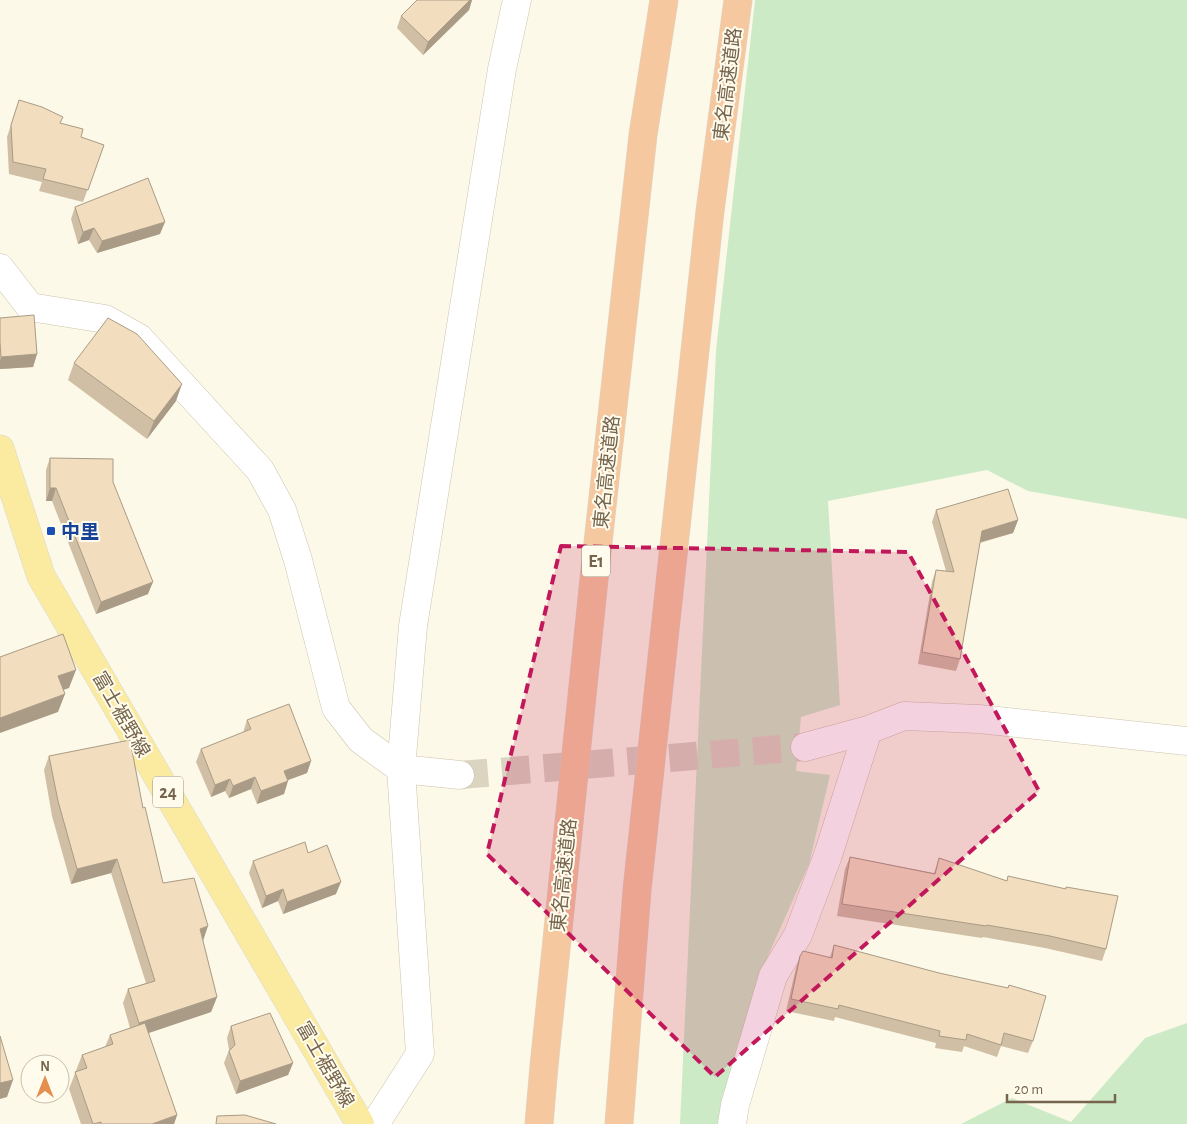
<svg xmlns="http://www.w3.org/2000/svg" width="1187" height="1124" font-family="'Alegreya Sans','Noto Sans JP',sans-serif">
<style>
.green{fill:#cdeac6}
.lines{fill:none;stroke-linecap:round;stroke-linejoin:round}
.minor-tunnel{stroke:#dad4c1;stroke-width:28;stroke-dasharray:28 14;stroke-linecap:butt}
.minor-casing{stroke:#cec3ae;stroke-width:29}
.primary-casing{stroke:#dbd7d0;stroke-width:29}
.motorway-casing{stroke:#dbd7d0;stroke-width:29}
.minor{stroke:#fff;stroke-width:28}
.primary{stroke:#faeba1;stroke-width:28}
.motorway{stroke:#f6c89f;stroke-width:28}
.wall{fill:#d0bfa4}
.shaded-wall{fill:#a99b86}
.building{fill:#f2debf;stroke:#a99b86}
.marked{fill:#c2185b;fill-opacity:0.2;stroke:#c2185b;stroke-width:4;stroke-dasharray:10 6;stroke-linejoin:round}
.transit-dot{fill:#1a4fb4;stroke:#fffcee;stroke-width:2}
.labels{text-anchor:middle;stroke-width:4;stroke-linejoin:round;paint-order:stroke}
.shield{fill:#fffcee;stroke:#9f927d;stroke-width:1}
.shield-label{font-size:18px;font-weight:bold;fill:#76644c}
.street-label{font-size:19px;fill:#76644c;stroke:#fffcee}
.transit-label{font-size:19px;font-weight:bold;fill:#164399;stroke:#fffcee;text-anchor:start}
</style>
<rect width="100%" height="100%" fill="#fcf9e8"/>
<path class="green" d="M 755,0 L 1187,0 L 1187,519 L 1028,491 L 987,470 L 828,501 L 840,705 L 801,717 L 796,771 L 830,775 L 809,864 L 763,967 L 720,1124 L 680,1124 L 716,351 Z
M 1187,1023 L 1187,1124 L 961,1124 L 1012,1098 L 1071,1122 L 1145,1038 Z"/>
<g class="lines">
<path class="minor-tunnel" d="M 460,775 L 805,747"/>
<g class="minor-casing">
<path id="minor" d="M 0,268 L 30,307 L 105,319 L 139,338 L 260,470 L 282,510 L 298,560 L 336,708 L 361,740 L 401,769 L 460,775
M 805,747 L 868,730 L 904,716 L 979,719 L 1187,741
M 375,1124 L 420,1054 L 401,769 L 413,626 L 502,69 L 517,0
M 732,1124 L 735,1105 L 773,976 L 798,935 L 828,855 L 868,730"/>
</g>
<g class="primary-casing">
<path id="primary" d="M 0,449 L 41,576 L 360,1124"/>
</g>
<g class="motorway-casing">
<path id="motorway" d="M 539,1124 L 544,1066 L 594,579 L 643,135 L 664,0
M 619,1124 L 637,890 L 710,211 L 738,0"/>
</g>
<use href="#minor" class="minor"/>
<use href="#primary" class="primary"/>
<use href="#motorway" class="motorway"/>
</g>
<path class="wall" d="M 417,0 L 472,0 L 469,10 L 423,55 L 397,28 L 401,16 Z
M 19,100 L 60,123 L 81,137 L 104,145 L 83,202 L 39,191 L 42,182 L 9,174 L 7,137 Z
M 75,207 L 160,234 L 97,253 L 89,240 L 78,244 L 71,219 Z
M 0,318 L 37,354 L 33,367 L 0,369 Z
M 74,363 L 176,401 L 147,439 L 68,380 Z
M 50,458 L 113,482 L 148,594 L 96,614 L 52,501 L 46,501 L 46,470 Z
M 936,510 L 1018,520 L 1013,533 L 980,543 L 960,659 L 956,671 L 918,664 L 932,582 L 936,570 L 946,571 L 932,522 Z
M 247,720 L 311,761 L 307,773 L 288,780 L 284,794 L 257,804 L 251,789 L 229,798 L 225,791 L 211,797 L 196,762 L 201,749 L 243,733 Z
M 49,756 L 143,808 L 163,883 L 203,941 L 217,997 L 211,1012 L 148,1033 L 177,1115 L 174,1124 L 81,1124 L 69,1089 L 82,1055 L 105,1047 L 110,1035 L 130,1028 L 123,1003 L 128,989 L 146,983 L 111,873 L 71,884 L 52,816 L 44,770 Z
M 308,853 L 336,894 L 283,914 L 278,901 L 262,908 L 249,873 L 253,861 Z
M 850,857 L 934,873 L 939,858 L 1007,881 L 1008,876 L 1106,949 L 1102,961 L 1045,948 L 983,937 L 982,938 L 837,916 L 845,869 Z
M 834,945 L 1033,1041 L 1028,1053 L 1001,1046 L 997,1057 L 964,1046 L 962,1052 L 935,1048 L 936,1043 L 835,1017 L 834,1021 L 786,1011 L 796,968 L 800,956 L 830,957 Z
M 231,1026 L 293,1063 L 288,1075 L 236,1094 L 224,1063 L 229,1050 L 227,1038 Z"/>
<path class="shaded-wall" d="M 470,0 L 472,0 L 469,10 L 423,55 L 428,42 Z
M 165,222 L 160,234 L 97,253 L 102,241 Z
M 94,228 L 89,240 L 78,244 L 83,232 Z
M 37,354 L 33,367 L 0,369 L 0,361 L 1,357 Z
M 182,384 L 176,401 L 147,439 L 154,421 Z
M 50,488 L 56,488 L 52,501 L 46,501 Z
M 1018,520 L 1013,533 L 977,543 L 982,531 Z
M 153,582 L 148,594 L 96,614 L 101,602 Z
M 76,670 L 69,688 L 52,694 L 58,676 Z
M 65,694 L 58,712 L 0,733 L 0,718 Z
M 311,761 L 307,773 L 280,783 L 284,771 Z
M 255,777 L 251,789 L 229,798 L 233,786 Z
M 230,779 L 225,791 L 211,797 L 215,785 Z
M 288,781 L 284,794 L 257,804 L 261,791 Z
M 117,859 L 111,873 L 71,884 L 77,869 Z
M 341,882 L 336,894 L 283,914 L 287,902 Z
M 283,889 L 278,901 L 262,908 L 266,896 Z
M 208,926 L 203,941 L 200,929 Z
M 217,997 L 211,1012 L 134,1038 L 139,1023 Z
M 293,1063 L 288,1075 L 236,1094 L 240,1081 Z
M 13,1080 L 7,1097 L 0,1099 L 0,1083 Z
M 177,1115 L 174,1124 L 152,1124 Z"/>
<path class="building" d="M 417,0 L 470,0 L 428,42 L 401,16 Z
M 19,100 L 42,107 L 63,117 L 60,123 L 83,129 L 81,137 L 104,145 L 88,190 L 43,179 L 46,169 L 13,162 L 11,125 Z
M 148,178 L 165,222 L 102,241 L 94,228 L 83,232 L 75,207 Z
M 34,315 L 37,354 L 1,357 L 0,342 L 0,318 Z
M 108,318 L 137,334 L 182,384 L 154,421 L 74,363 Z
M 50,458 L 113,459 L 113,482 L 153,582 L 101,602 L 56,488 L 50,488 Z
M 1008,489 L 1018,520 L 982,531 L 960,659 L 922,652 L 936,570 L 954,572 L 936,510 Z
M 63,634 L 76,670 L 58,676 L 65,694 L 0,718 L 0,657 Z
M 289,704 L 311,761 L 284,771 L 288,781 L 261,791 L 255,777 L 233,786 L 230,779 L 215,785 L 201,749 L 251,729 L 247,720 Z
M 130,740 L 143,808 L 145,807 L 163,883 L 194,878 L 208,926 L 200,929 L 217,997 L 139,1023 L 128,989 L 155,981 L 117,859 L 77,869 L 58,801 L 49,756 Z
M 305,842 L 308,853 L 327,845 L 341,882 L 287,902 L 283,889 L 266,896 L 253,861 Z
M 850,857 L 935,874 L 939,858 L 1007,881 L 1008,876 L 1066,889 L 1066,887 L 1118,896 L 1106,949 L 1050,936 L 987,925 L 986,926 L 842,904 Z
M 834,945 L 939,973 L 1008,988 L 1009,985 L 1046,996 L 1033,1041 L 1004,1033 L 1001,1045 L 967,1034 L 966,1040 L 939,1036 L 940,1031 L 839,1005 L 838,1009 L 791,999 L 800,956 L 803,951 L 832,958 Z
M 270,1013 L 293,1063 L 240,1081 L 229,1051 L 235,1045 L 231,1026 Z
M 145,1023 L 177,1115 L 152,1124 L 101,1124 L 101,1122 L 93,1124 L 75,1072 L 87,1068 L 82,1055 L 113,1044 L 110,1035 Z
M 0,1036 L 13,1080 L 0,1083 Z
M 245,1115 L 276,1124 L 216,1124 L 217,1116 Z"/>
<path class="marked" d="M 561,546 L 908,552 L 1039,791 L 715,1077 L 487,854 Z"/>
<rect class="transit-dot" x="46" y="526" width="10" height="10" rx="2.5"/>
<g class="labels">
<g class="shield">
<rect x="582" y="545.5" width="28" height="31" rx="4"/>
<rect x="153" y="776.5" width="30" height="31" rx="4"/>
</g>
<g class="shield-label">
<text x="596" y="567">E1</text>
<text x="168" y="798">24</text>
</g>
<g class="street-label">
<text transform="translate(727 84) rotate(-83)" y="7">東名高速道路</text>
<text transform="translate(606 472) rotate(-84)" y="7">東名高速道路</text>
<text transform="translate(122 714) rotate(60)" y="7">富士裾野線</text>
<text transform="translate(563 875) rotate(-84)" y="7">東名高速道路</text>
<text transform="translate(326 1064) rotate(60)" y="7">富士裾野線</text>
</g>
<g class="transit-label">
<text x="61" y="538">中里</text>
</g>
</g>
<g transform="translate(45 1079)"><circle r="24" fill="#fffcee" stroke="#c8bfad"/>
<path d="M0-4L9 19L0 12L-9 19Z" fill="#e58f4e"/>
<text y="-8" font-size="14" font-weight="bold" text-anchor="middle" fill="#76644c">N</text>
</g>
<path d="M1007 1094v8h108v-8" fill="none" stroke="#76644c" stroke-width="2.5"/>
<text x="1014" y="1094" font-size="15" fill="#76644c" stroke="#fffcee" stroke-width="4" paint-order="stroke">20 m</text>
</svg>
